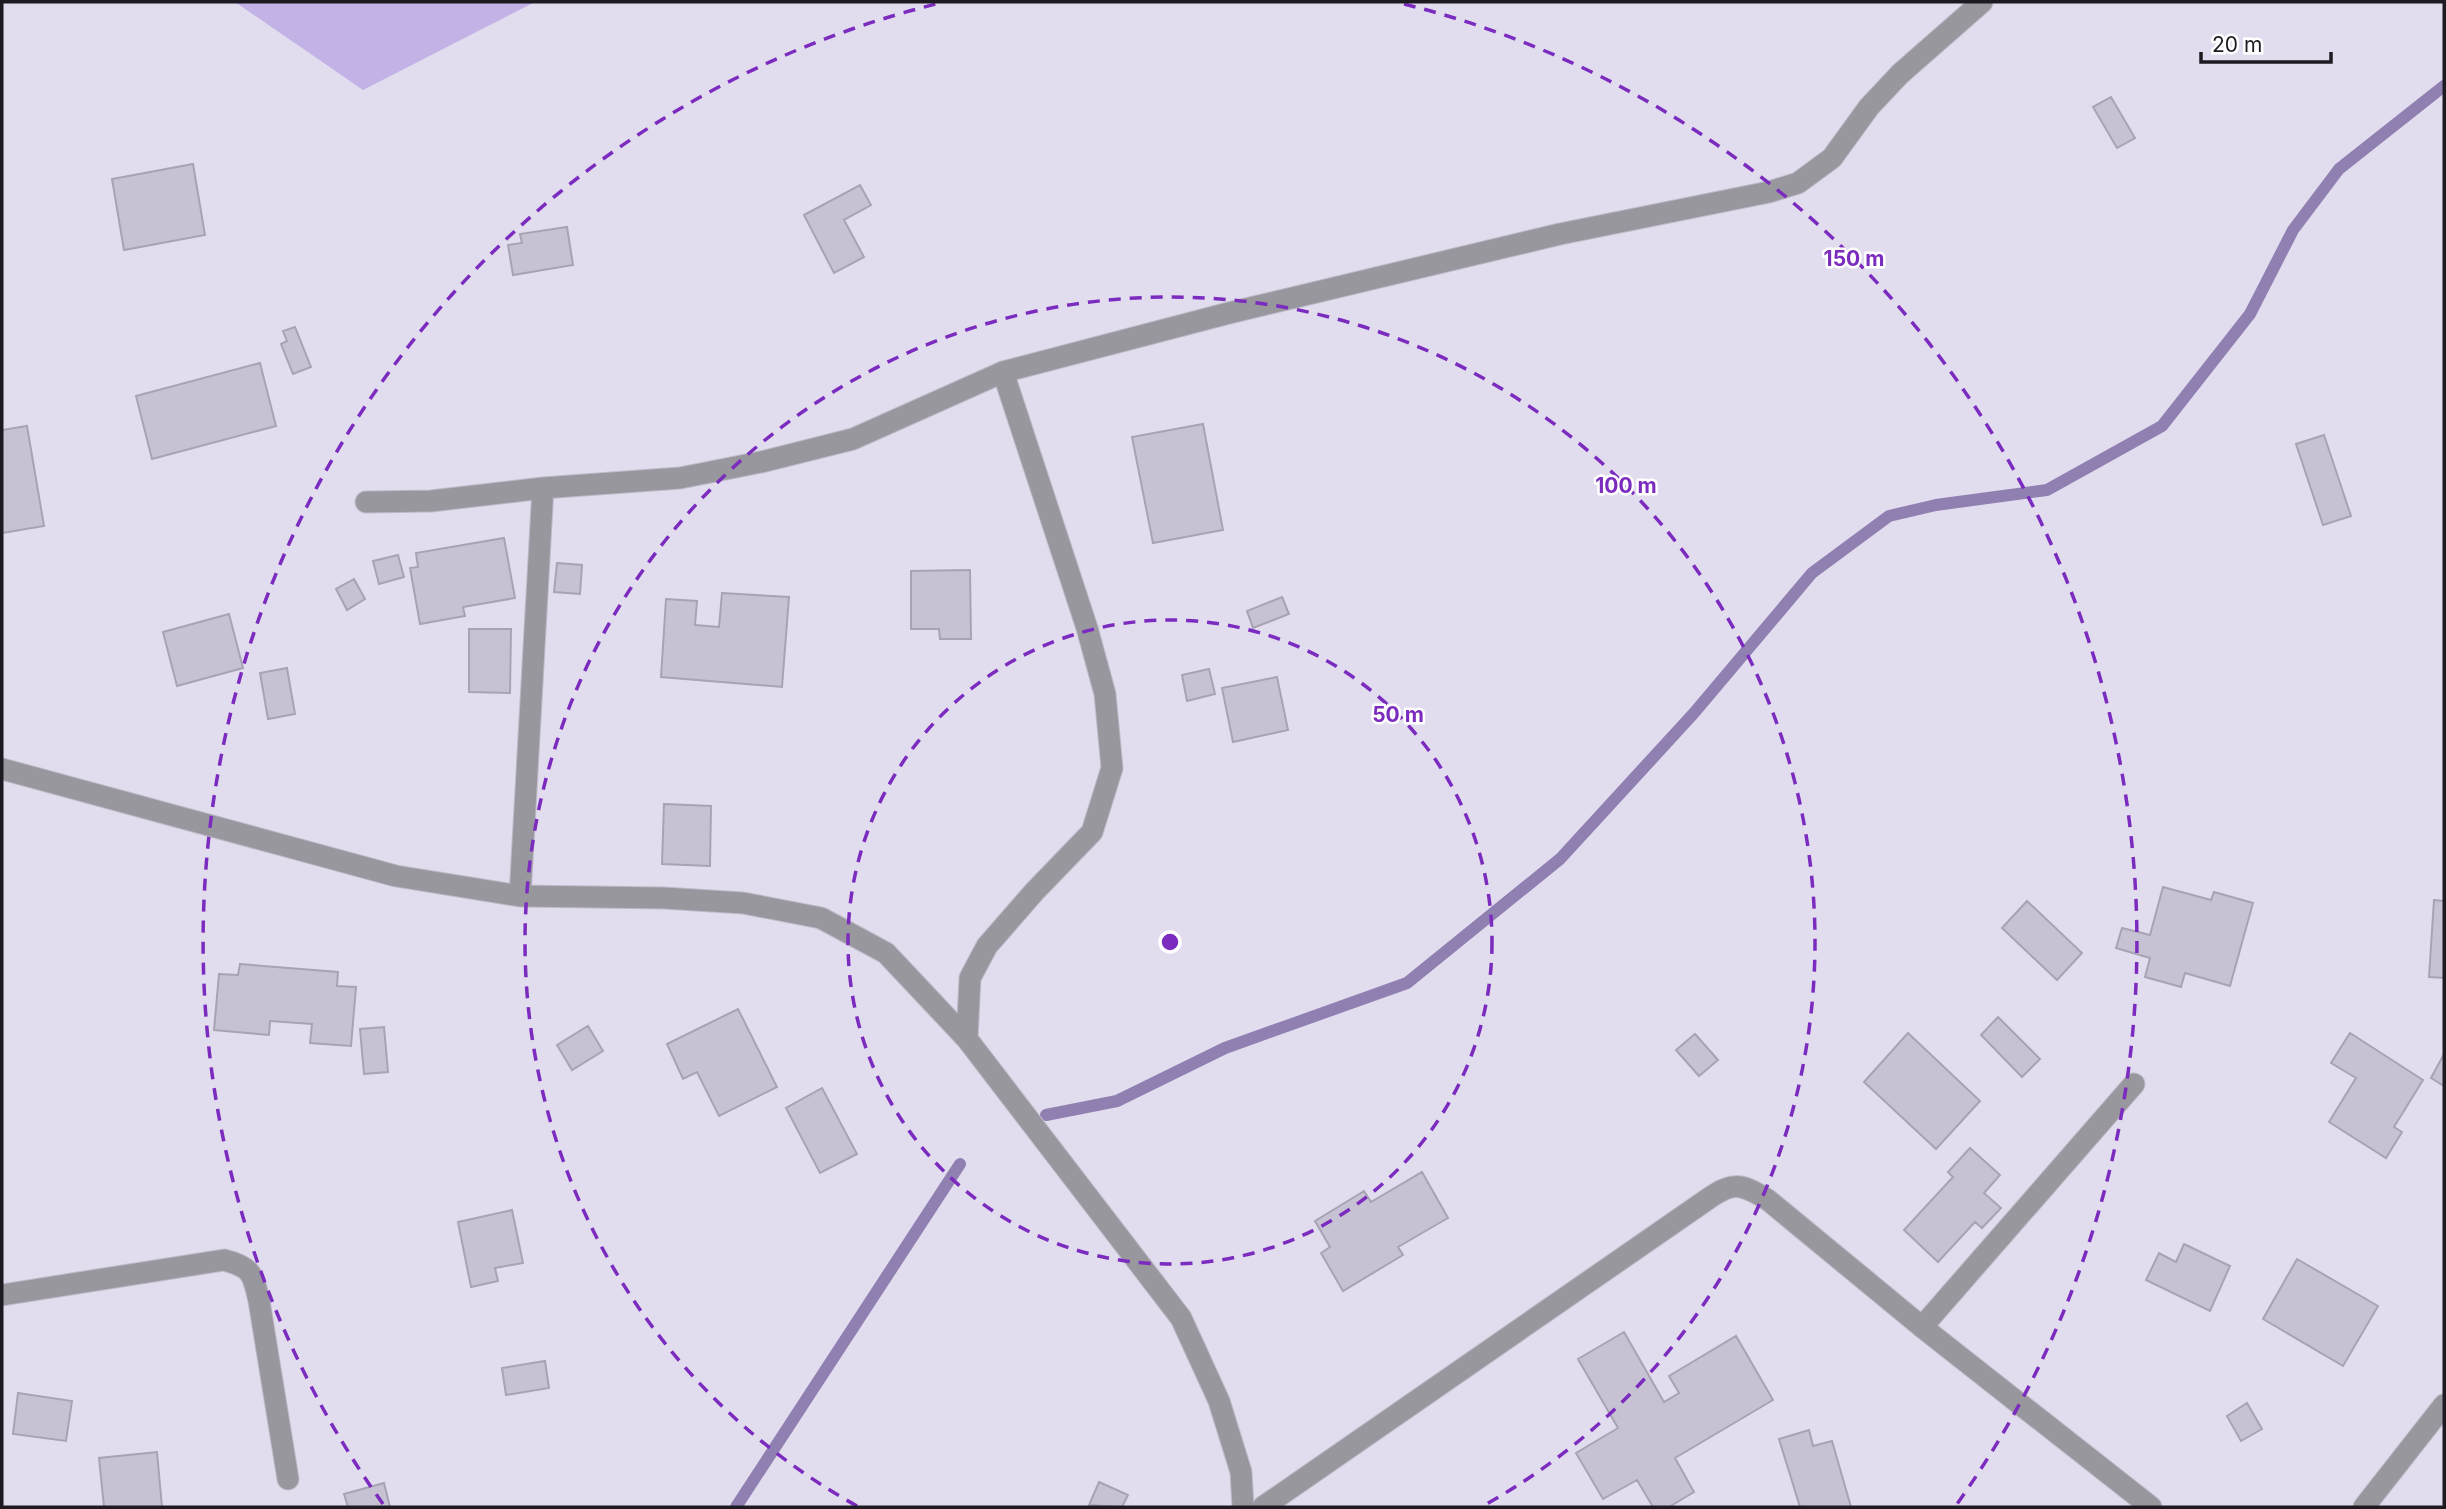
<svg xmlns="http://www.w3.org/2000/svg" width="2446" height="1509" font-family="Inter,sans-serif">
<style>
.green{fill:#c2b2e6}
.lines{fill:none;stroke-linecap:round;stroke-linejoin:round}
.stream{stroke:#9080b2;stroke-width:12}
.building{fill:#c7c2d3;stroke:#a8a3b3;stroke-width:2}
.street-casing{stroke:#bfbac9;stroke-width:23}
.street{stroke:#99979e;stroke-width:21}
.ring{fill:none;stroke:#7b2cbf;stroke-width:3.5;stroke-dasharray:12 9}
.centre{fill:#7b2cbf;stroke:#fff;stroke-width:3.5}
.ring-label{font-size:21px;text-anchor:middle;font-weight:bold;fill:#7b2cbf;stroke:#fff;stroke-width:5;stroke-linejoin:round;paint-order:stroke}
</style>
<rect width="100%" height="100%" fill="#e2ddee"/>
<path class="green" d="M 235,2 L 535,2 L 363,90 Z"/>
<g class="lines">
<path class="stream" d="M 1046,1115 L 1117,1101 L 1225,1048 L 1407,983 L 1560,859 L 1694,713 L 1812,573 L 1889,516 L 1936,505 L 2047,490 L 2162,426 L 2250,314 L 2293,230 L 2339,169 L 2444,86
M 736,1507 L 960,1164"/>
</g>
<path class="building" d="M 2111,97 L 2135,138 L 2117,148 L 2093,107 Z
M 193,164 L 205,235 L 124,250 L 112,179 Z
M 860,185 L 871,205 L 844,220 L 864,257 L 834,273 L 804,215 Z
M 567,227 L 573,265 L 513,275 L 508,245 L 522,243 L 520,234 Z
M 295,327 L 311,367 L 293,374 L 281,344 L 287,341 L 283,331 Z
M 260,363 L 276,426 L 152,459 L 136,396 Z
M 1203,424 L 1223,530 L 1153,543 L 1132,437 Z
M 27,426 L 44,526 L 2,533 L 2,430 Z
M 2324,435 L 2351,516 L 2323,525 L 2296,444 Z
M 504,538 L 515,598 L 463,607 L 465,616 L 420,624 L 410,568 L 418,567 L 416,553 Z
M 398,555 L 404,577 L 379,584 L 373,561 Z
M 557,563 L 582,565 L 580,594 L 554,592 Z
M 970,570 L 971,639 L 940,639 L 939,629 L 911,629 L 911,571 Z
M 354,579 L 365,599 L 347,610 L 336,589 Z
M 722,593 L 789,597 L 782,687 L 661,677 L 666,599 L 697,601 L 695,625 L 719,627 Z
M 1282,597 L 1289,614 L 1253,628 L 1247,611 Z
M 229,614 L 243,668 L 177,686 L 163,632 Z
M 469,629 L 511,629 L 510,693 L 469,692 Z
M 287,668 L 295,714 L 268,719 L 260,673 Z
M 1209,669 L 1215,694 L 1187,701 L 1182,675 Z
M 1277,677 L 1288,730 L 1233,742 L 1222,688 Z
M 664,804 L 711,806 L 710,866 L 662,864 Z
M 2163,887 L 2211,900 L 2214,892 L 2253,903 L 2230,986 L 2185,973 L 2181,987 L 2145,977 L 2150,958 L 2116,948 L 2122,928 L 2150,935 Z
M 2434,900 L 2444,901 L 2444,978 L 2429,977 Z
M 2027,901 L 2082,953 L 2057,980 L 2002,928 Z
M 240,964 L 338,972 L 337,986 L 356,987 L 351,1046 L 310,1043 L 312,1024 L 270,1021 L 269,1035 L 214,1030 L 219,974 L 238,975 Z
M 738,1009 L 777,1087 L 719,1116 L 697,1072 L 683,1079 L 667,1044 Z
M 1998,1017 L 2040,1059 L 2022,1077 L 1981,1035 Z
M 588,1026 L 603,1051 L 572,1070 L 557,1045 Z
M 384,1027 L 388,1072 L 364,1074 L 360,1029 Z
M 1908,1033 L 1980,1101 L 1936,1149 L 1864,1082 Z
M 2350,1033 L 2423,1080 L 2394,1127 L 2402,1132 L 2386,1158 L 2329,1122 L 2356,1078 L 2331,1063 Z
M 1695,1034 L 1718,1060 L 1699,1076 L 1676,1050 Z
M 2444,1054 L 2444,1086 L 2431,1078 Z
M 822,1088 L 857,1154 L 820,1173 L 786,1108 Z
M 1970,1148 L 2000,1175 L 1984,1193 L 2001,1208 L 1982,1228 L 1975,1222 L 1938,1262 L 1904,1230 L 1953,1177 L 1948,1172 Z
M 1422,1172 L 1448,1218 L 1398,1247 L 1403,1255 L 1343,1291 L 1321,1253 L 1330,1247 L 1315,1221 L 1364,1191 L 1371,1202 Z
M 512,1210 L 523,1263 L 495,1268 L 498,1281 L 471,1287 L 458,1222 Z
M 2184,1244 L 2230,1266 L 2210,1311 L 2146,1280 L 2159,1253 L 2176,1262 Z
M 2297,1259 L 2378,1306 L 2343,1366 L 2263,1319 Z
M 1624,1332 L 1664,1402 L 1679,1393 L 1669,1376 L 1736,1336 L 1773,1400 L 1675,1458 L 1694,1492 L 1669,1507 L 1653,1507 L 1637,1480 L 1603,1499 L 1576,1453 L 1618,1428 L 1578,1359 Z
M 545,1361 L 549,1388 L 506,1395 L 502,1368 Z
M 18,1393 L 72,1401 L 66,1441 L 13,1434 Z
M 2247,1403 L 2262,1429 L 2241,1441 L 2227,1416 Z
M 1809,1430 L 1813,1446 L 1832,1441 L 1851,1507 L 1800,1507 L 1779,1439 Z
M 157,1452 L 162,1507 L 104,1507 L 99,1458 Z
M 1099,1482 L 1128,1495 L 1122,1507 L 1089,1505 Z
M 384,1483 L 390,1507 L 348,1507 L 344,1494 Z"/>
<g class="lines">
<g class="street-casing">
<path id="street" d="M 366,502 L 431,501 L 543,488 L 680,478 L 761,462 L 853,439 L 1003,372 L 1229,313 L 1560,234 L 1769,192 L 1798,183 L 1832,158 L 1869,107 L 1900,74 L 1982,2
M 2,769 L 396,876 L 520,896 L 664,898 L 743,903 L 821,918 L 886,953 L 967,1039 L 1181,1318 L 1219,1401 L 1241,1472 L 1243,1507
M 520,896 L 543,488
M 967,1039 L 970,978 L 987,946 L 1034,892 L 1092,832 L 1112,768 L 1105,694 L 1087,628 L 1003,372
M 2,1295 L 224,1260 C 252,1267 253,1274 259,1301 L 288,1479
M 1922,1327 L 2134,1084
M 1263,1507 L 1705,1201 C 1732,1182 1739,1182 1768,1200 L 1922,1327 L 2151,1507
M 2364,1507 L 2444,1405"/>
</g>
<use href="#street" class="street"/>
</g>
<g class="ring">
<circle cx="1170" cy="942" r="322"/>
<path d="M857 1506A645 645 0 1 1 1483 1506"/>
<path d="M383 1504A967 967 0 0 1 936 4M1404 4A967 967 0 0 1 1957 1504"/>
</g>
<circle cx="1170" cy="942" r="10" class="centre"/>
<g class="ring-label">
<text x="1854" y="266">150 m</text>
<text x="1626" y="493">100 m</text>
<text x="1398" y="722">50 m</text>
</g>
<rect width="2446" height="1509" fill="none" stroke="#1d1b21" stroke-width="7"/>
<path d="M2201 52v10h130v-10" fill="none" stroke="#1d1b21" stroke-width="3.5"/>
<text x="2212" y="52" font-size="21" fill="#1d1b21" stroke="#ffffff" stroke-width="5" paint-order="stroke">20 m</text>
</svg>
